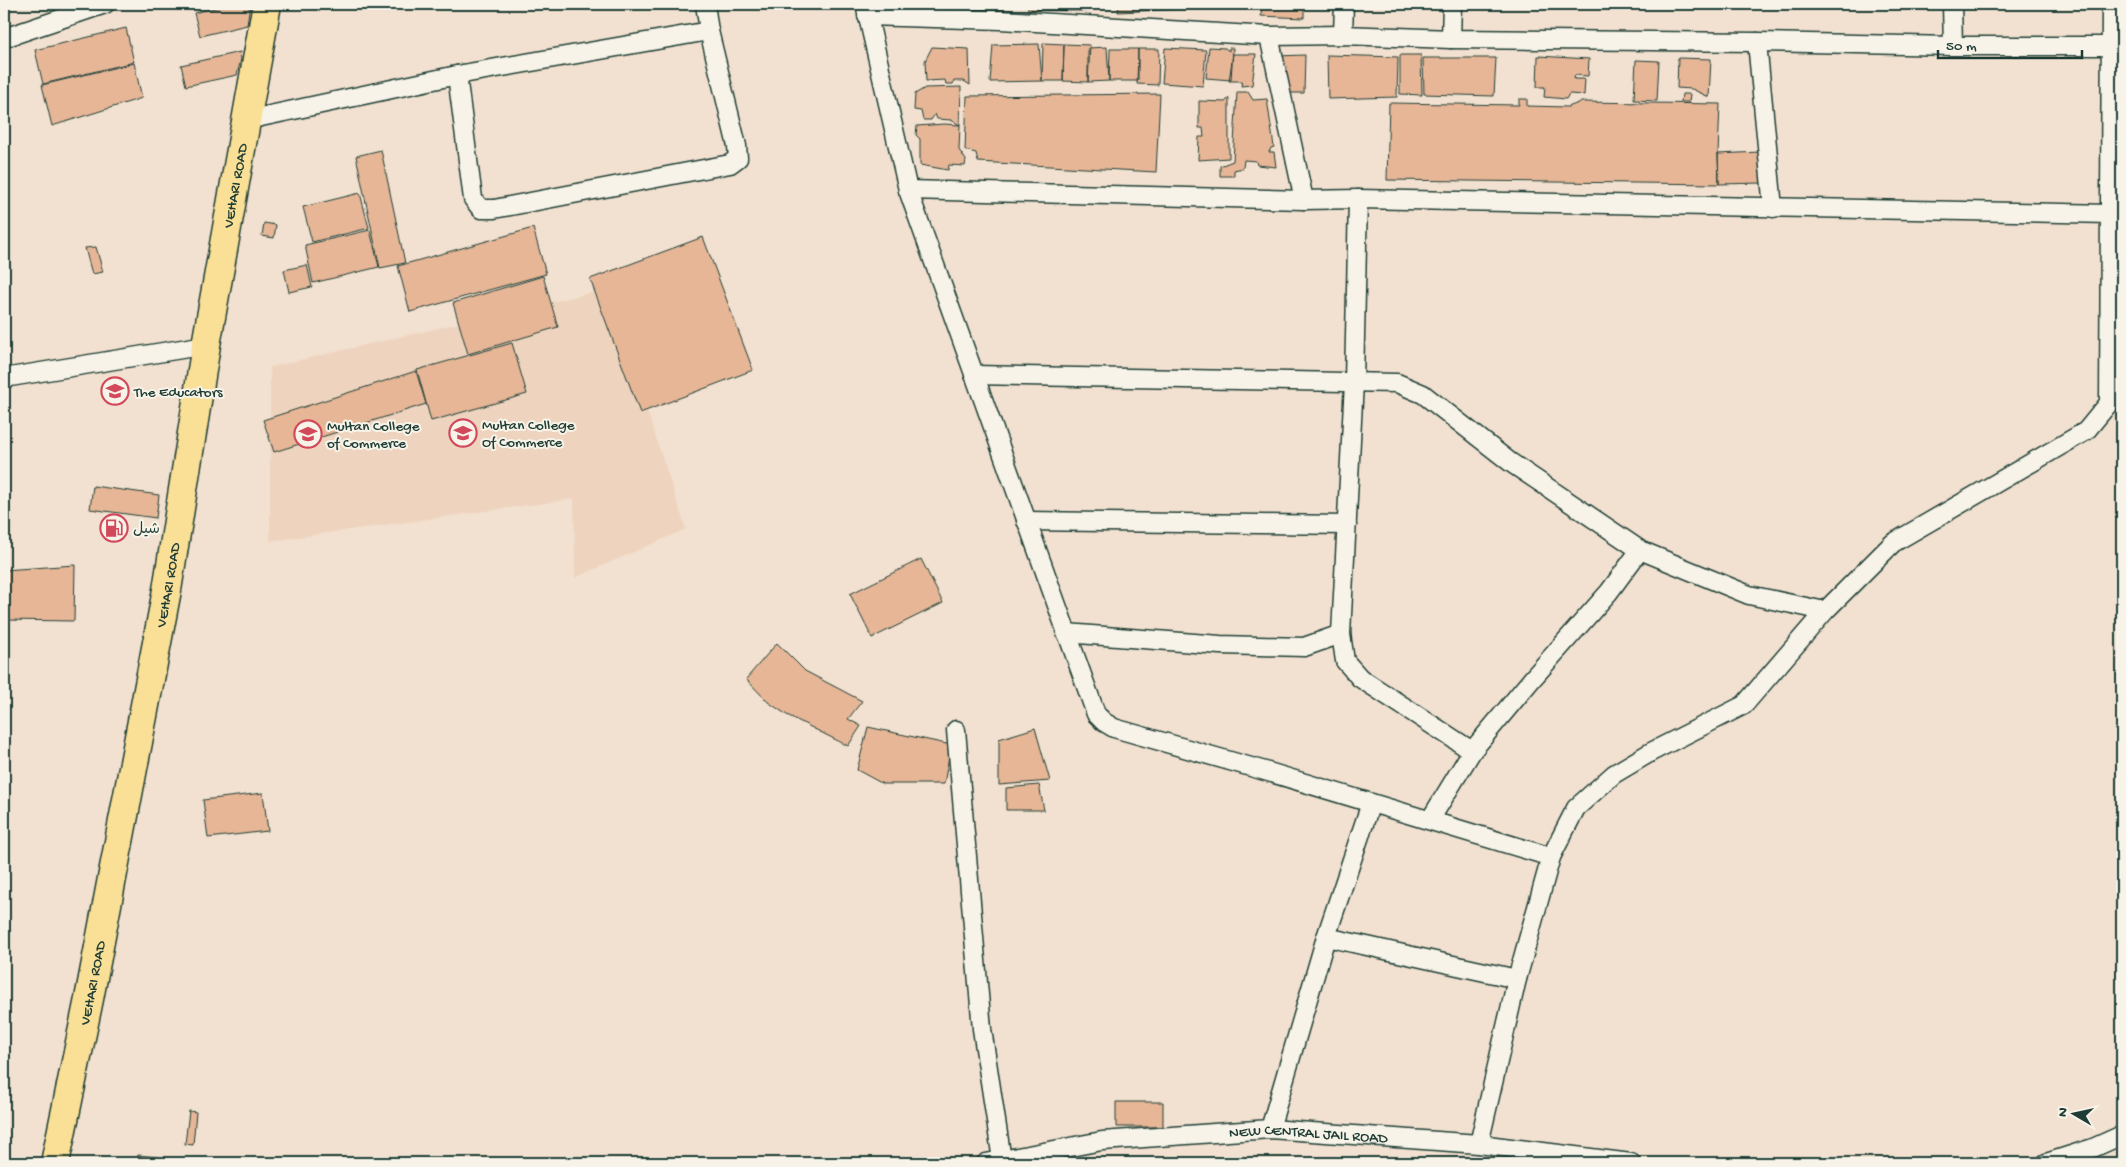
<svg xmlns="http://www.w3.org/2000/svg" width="2126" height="1167" font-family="'Gochi Hand','Playpen Sans Arabic',sans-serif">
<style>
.built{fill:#eed4bf}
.building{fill:#e6b697;stroke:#1f3d34}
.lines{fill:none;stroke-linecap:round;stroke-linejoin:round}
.street-casing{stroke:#1f3d34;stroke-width:21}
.primary-casing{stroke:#1f3d34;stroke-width:31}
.street{stroke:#f7f3e8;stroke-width:18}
.primary{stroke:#fadf96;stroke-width:28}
.labels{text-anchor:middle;stroke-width:4;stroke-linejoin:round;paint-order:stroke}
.street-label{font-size:15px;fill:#1f3d34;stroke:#f7f3e8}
.poi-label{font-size:15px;fill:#1f3d34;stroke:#f7f3e8;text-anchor:start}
</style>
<rect width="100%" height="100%" fill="#f2e1d0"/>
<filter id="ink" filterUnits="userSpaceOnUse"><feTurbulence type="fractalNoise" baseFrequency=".02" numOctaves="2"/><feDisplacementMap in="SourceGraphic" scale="10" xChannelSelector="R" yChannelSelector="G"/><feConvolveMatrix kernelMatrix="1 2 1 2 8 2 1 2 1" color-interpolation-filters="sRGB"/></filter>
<g filter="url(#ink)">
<path class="built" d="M 607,289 L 686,529 L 575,578 L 574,499 L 270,541 L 270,367 Z"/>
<path class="building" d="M 231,4 L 250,4 L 247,25 L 200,36 L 194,13 Z
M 893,4 L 991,4 L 992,14 L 894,17 Z
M 1028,4 L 1086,4 L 1086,11 L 1028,10 Z
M 1119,4 L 1159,4 L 1159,10 L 1118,12 Z
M 1159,4 L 1193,4 L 1193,9 L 1159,10 Z
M 1193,4 L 1241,4 L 1241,8 L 1193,9 Z
M 1262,4 L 1304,4 L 1304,18 L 1261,16 Z
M 126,28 L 134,62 L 43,84 L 35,50 Z
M 1043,43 L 1064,44 L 1063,81 L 1042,81 Z
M 1039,44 L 1042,81 L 990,82 L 993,45 Z
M 1064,44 L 1090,45 L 1088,82 L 1063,81 Z
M 932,47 L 969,49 L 970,85 L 964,81 L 954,81 L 953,84 L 946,84 L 945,80 L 926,81 L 925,61 Z
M 1107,47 L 1109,81 L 1088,82 L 1088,48 Z
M 1209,47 L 1225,48 L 1229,51 L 1229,48 L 1233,48 L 1231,80 L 1206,78 Z
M 1165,48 L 1206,50 L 1203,86 L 1162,83 Z
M 1110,49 L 1138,49 L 1138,81 L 1109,81 Z
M 1138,49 L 1159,49 L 1158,85 L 1137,84 Z
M 240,52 L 241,59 L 237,75 L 186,86 L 181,65 Z
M 1233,54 L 1256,54 L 1252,85 L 1241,86 L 1242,81 L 1229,81 Z
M 1305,55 L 1304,93 L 1281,93 L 1276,56 Z
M 1327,55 L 1398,57 L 1397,97 L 1328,99 Z
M 1400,55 L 1421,55 L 1422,95 L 1400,94 Z
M 1538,56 L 1589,59 L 1588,76 L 1575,75 L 1574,79 L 1585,79 L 1584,95 L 1569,94 L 1566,99 L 1544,97 L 1545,87 L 1537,87 Z
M 1423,58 L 1496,58 L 1494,96 L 1424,94 Z
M 1678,58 L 1711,59 L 1709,97 L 1692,89 L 1677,88 Z
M 1636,60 L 1659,61 L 1657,101 L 1634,100 Z
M 134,63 L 142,98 L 52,126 L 42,85 Z
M 961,87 L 960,125 L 951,120 L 937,119 L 935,114 L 931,120 L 923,120 L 921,111 L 914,110 L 915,94 L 925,88 Z
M 1237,92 L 1248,92 L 1253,100 L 1267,99 L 1274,147 L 1271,148 L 1269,152 L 1274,152 L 1276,167 L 1257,165 L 1256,161 L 1244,160 L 1243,168 L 1234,170 L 1234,176 L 1220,176 L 1220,166 L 1233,161 Z
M 1160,94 L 1156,172 L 978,162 L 976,153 L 965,150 L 967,96 Z
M 1682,94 L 1690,94 L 1689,102 L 1681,102 Z
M 1229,98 L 1229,158 L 1198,160 L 1199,137 L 1204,137 L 1203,128 L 1199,128 L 1199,101 L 1225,102 Z
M 1519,99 L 1527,99 L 1527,106 L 1568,107 L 1581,102 L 1720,104 L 1718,154 L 1719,184 L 1387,180 L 1389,103 L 1519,105 Z
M 944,124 L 960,125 L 959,150 L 966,160 L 965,166 L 949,165 L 948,170 L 920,165 L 920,139 L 916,135 L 917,126 Z
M 381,150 L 405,263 L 380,268 L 356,156 Z
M 1760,152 L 1761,183 L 1719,184 L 1718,154 Z
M 360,193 L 369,228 L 312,242 L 303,207 Z
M 264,223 L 276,225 L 274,238 L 262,236 Z
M 533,228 L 546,274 L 410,312 L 398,266 Z
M 370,230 L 379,267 L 313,283 L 305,245 Z
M 703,237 L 753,370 L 640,413 L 590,279 Z
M 96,247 L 103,272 L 92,274 L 85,248 Z
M 307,265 L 312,287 L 289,292 L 284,270 Z
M 543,276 L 558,327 L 468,354 L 453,303 Z
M 512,343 L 527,394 L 431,421 L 417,370 Z
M 416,371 L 426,404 L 274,452 L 263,420 Z
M 93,486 L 159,495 L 156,518 L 90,509 Z
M 921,559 L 943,603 L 872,638 L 850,594 Z
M 75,565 L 74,621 L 4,620 L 4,570 Z
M 777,643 L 805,671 L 862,701 L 848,719 L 861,726 L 848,746 L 787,715 L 768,702 L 746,679 Z
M 868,727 L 951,745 L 944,784 L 883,784 L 857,770 Z
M 1035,728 L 1050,781 L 999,785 L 999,739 Z
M 1039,785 L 1044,810 L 1006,810 L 1006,788 Z
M 263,793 L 268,831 L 208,838 L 203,800 Z
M 1116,1102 L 1163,1102 L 1163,1127 L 1116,1127 Z
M 189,1111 L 196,1112 L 193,1145 L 185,1144 Z
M 138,1155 L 158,1157 L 157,1163 L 137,1163 Z"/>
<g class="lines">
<g class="street-casing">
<g id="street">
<path d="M 865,4 L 908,190 L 1096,714 L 1104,722 L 1114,728 L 1265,771 L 1551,857"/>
<path d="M 1952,4 L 1953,46"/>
<path d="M 867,16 L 1001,20 L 1269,36 L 1343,35 L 1451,39 L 1757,42 L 1953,46 L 2111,46"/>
<path d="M 1343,35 L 1344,4"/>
<path d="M 1269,36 L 1304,200"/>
<path d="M 4,38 L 105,4"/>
<path d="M 1451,39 L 1452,4"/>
<path d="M 1757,42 L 1773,208"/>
<path d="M 457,75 L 473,199 L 481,209 L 494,209 L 730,164 L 738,158 L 737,146 L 709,31 L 705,4"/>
<path d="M 247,120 L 457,75 L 709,31"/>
<path d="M 908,190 L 1304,200 L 1358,199 L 2110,214 L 2122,212"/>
<path d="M 1358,199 L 1354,382 L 1341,634 L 1345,661 L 1360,678 L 1472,751"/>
<path d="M 974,375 L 1397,383 L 1423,394 L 1510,462 L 1640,550 L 1749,595 L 1825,611"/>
<path d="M 4,378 L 206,345"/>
<path d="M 1026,521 L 1347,525"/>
<path d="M 1066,633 L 1220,645 L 1304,647 L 1341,634"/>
<path d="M 956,730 L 982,1029 L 1002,1160"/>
<path d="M 1430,820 L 1472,751 L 1532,679 L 1609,592 L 1640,550"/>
<path d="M 1326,937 L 1517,979"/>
<path d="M 1270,1129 L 1326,937 L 1371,803"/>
<path d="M 1479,1144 L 1517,979 L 1551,857 L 1576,808 L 1614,774 L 1651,752 L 1744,705 L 1825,611 L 1893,543 L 2086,431 L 2109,403 L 2111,4"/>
<path id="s1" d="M 986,1163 L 1102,1141 L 1270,1129 L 1479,1144 L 1631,1163"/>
<path d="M 2046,1163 L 2093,1148 L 2122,1135"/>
</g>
</g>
<g class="primary-casing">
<g id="primary">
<path id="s2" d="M 55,1163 L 89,999 L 167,590 L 206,345 L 267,4"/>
</g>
</g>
<use href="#street" class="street"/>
<use href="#primary" class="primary"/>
</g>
</g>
<defs>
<g id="school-ring" transform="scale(1.4375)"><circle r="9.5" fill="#f7f3e8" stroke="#d1495b" stroke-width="1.5"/><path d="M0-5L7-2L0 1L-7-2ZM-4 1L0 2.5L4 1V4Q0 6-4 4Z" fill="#d1495b"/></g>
<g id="university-ring" transform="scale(1.4375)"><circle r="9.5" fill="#f7f3e8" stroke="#d1495b" stroke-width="1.5"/><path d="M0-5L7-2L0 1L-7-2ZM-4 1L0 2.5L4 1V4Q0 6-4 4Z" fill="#d1495b"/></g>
<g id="fuel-ring" transform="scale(1.4375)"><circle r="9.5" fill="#f7f3e8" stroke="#d1495b" stroke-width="1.5"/><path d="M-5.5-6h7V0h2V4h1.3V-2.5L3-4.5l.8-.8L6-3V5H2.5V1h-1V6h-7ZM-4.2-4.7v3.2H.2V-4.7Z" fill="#d1495b"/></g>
</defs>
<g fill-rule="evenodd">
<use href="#school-ring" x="115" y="391"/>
<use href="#university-ring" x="463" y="433"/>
<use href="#school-ring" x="308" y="434"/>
<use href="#fuel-ring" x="114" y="528"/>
</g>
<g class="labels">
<g class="street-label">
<text dy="5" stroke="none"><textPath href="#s2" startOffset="994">VEHARI ROAD</textPath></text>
<text dy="5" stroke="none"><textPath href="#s2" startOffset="589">VEHARI ROAD</textPath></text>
<text dy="5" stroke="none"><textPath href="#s2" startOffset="184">VEHARI ROAD</textPath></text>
<text dy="5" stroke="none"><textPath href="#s1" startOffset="325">NEW CENTRAL JAIL ROAD</textPath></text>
</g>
<g class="poi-label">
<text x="134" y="396">The Educators</text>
<text x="482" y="429">Multan College<tspan x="482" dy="17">Of Commerce</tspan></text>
<text x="327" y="430">Multan College<tspan x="327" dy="17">of Commerce</tspan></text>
<text x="133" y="533">شیل</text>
</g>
</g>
<rect width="2126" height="1167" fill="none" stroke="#f7f3e8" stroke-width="20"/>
<rect x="10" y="10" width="2106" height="1147" fill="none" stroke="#1f3d34" stroke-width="2" filter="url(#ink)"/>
<g transform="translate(2074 1114) rotate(279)" stroke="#f7f3e8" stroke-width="4" paint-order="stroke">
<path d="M0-4L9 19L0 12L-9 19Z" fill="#1f3d34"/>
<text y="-8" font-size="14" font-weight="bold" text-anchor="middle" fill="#1f3d34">N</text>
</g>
<path d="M1938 50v8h144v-8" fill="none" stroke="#1f3d34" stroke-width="2.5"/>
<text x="1946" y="50" font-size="15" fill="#1f3d34" stroke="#f7f3e8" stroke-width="4" paint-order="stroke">50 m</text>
</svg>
